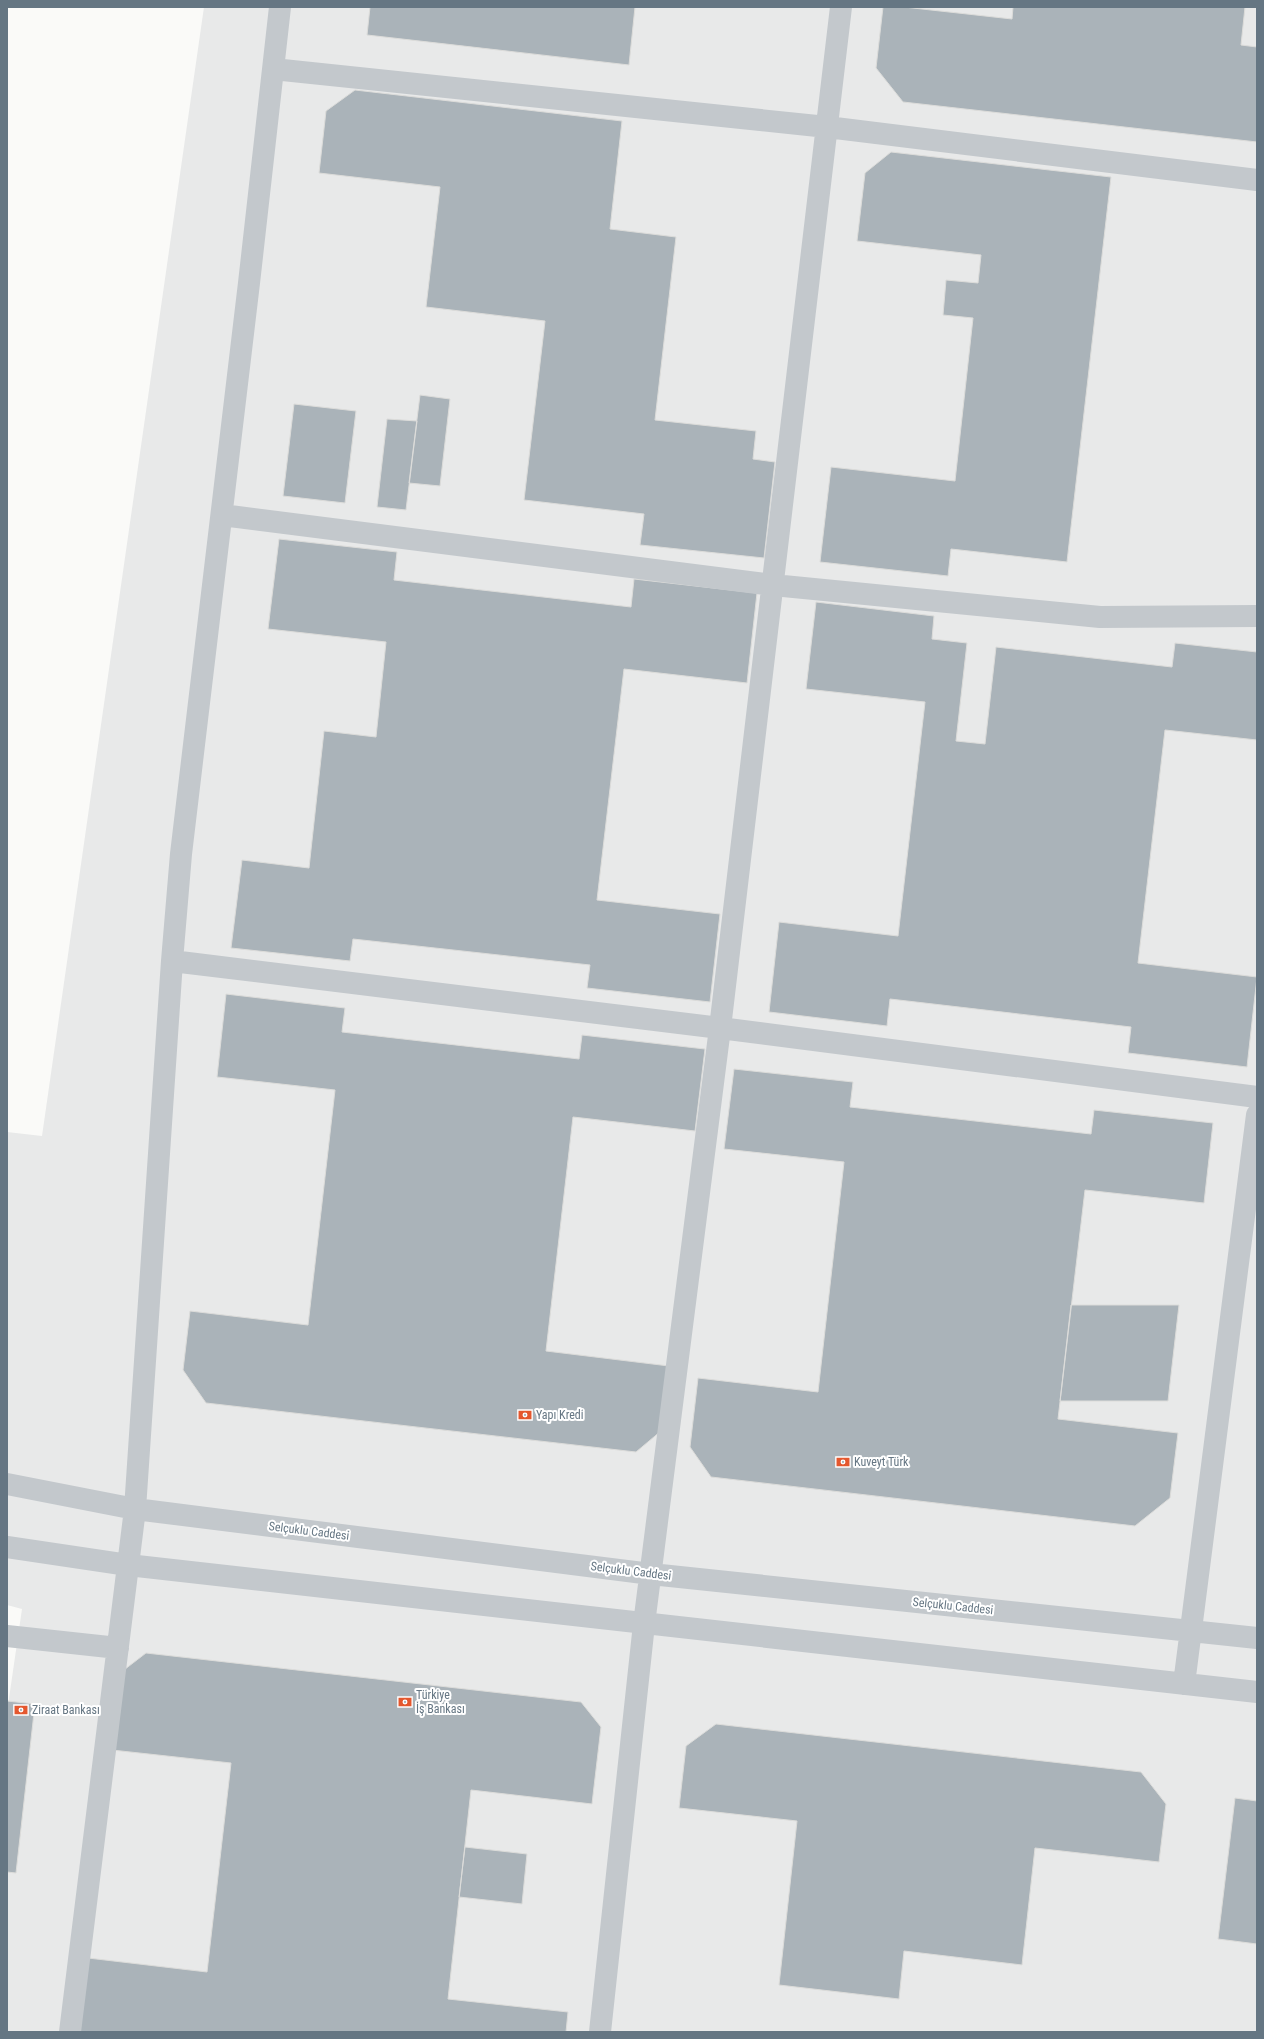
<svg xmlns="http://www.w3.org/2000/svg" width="1264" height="2039" font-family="'Roboto Condensed',sans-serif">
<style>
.built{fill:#e8e9e9}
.building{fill:#aab3b9;stroke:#dcdcda}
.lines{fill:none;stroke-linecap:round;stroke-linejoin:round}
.minor{stroke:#c3c8cc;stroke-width:22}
.labels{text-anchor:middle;stroke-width:4;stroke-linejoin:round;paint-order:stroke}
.poi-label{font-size:12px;fill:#657683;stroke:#fff;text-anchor:start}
.street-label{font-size:12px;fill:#657683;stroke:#fff}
</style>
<rect width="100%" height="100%" fill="#fafaf8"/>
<path class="built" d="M 204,7 L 1257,7 L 1257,2032 L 7,2032 L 7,1712 L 22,1609 L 7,1605 L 7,1132 L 42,1136 Z"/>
<path class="building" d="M 370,7 L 635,7 L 629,65 L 367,35 Z
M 883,7 L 904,7 L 1012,19 L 1013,7 L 1245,7 L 1241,45 L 1257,47 L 1257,142 L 903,102 L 876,68 Z
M 355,90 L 622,121 L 610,229 L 676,237 L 655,420 L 756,431 L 753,459 L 775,462 L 764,558 L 640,545 L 644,514 L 524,500 L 545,321 L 426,307 L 440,187 L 319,173 L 326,111 Z
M 891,152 L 1111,177 L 1067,562 L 951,549 L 948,576 L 820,562 L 831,467 L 955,481 L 973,318 L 943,315 L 946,280 L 978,283 L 981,255 L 857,241 L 865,173 Z
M 420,395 L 450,399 L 440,486 L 409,483 Z
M 294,404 L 356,411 L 345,503 L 283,496 Z
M 387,419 L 417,421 L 406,510 L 377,507 Z
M 279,539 L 397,552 L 394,580 L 631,607 L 634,579 L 757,593 L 747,683 L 624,669 L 597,900 L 720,914 L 710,1002 L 587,988 L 590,965 L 353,939 L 350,961 L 231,948 L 242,860 L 309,868 L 324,731 L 376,737 L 386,642 L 268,629 Z
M 816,602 L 934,616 L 932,639 L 967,643 L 956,741 L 985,744 L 996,647 L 1172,667 L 1175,643 L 1257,652 L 1257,740 L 1165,730 L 1138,963 L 1257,977 L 1247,1067 L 1128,1053 L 1131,1027 L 890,999 L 887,1026 L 769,1012 L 779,922 L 898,936 L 925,702 L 806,689 Z
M 226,994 L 345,1008 L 342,1032 L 579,1059 L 582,1035 L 705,1049 L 695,1131 L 573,1117 L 546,1351 L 669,1366 L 661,1431 L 636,1452 L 206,1403 L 183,1370 L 190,1311 L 308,1325 L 335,1090 L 217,1077 Z
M 734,1069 L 853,1082 L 850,1107 L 1091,1134 L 1094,1110 L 1213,1123 L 1204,1203 L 1085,1190 L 1058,1419 L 1178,1433 L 1170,1498 L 1135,1526 L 711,1477 L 690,1447 L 698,1378 L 818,1392 L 844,1162 L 724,1149 Z
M 1071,1305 L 1179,1305 L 1168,1401 L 1060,1401 Z
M 146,1653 L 581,1702 L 601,1727 L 592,1804 L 471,1790 L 448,1999 L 568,2012 L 566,2032 L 80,2032 L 88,1958 L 207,1972 L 231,1763 L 112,1750 L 120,1673 Z
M 7,1701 L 35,1704 L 16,1873 L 7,1872 Z
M 716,1724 L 1141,1772 L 1166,1804 L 1159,1862 L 1035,1848 L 1022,1965 L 904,1951 L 899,1999 L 779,1985 L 797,1821 L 679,1808 L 686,1746 Z
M 1235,1798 L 1257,1801 L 1257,1944 L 1218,1939 Z
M 465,1847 L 527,1854 L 522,1904 L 459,1897 Z"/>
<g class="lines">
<path class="minor" d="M 273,69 L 827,127 L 1257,180
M 222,515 L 773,585 L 1100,617 L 1257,616
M 172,961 L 720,1028 L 1257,1097
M 7,1484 L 135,1509 L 651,1574 L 1257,1638
M 7,1547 L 128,1565 L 1257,1692
M 7,1636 L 118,1648
M 1184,1684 L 1257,1115
M 70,2032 L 135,1509 L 172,961 L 181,854 L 249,283 L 280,7
M 600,2032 L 644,1624 L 720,1028 L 841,7"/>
</g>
<defs>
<g id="bank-bare" transform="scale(1.08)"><path d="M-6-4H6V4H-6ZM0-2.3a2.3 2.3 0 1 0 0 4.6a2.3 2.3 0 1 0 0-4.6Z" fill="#e4572e" stroke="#fff" stroke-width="2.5" paint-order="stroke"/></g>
</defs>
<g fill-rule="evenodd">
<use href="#bank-bare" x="525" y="1415"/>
<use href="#bank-bare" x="843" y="1462"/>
<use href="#bank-bare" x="405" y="1702"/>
<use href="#bank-bare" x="21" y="1710"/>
</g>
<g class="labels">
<g class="poi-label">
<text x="536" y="1419">Yapı Kredi</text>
<text x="854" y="1466">Kuveyt Türk</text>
<text x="416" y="1699">Türkiye<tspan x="416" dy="14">İş Bankası</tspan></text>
<text x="32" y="1714">Ziraat Bankası</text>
</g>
<g class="street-label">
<text transform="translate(309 1531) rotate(7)" y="4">Selçuklu Caddesi</text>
<text transform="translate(631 1571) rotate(7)" y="4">Selçuklu Caddesi</text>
<text transform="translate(953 1606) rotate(6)" y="4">Selçuklu Caddesi</text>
</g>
</g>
<rect width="1264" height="2039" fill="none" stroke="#657683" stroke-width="16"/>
</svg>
